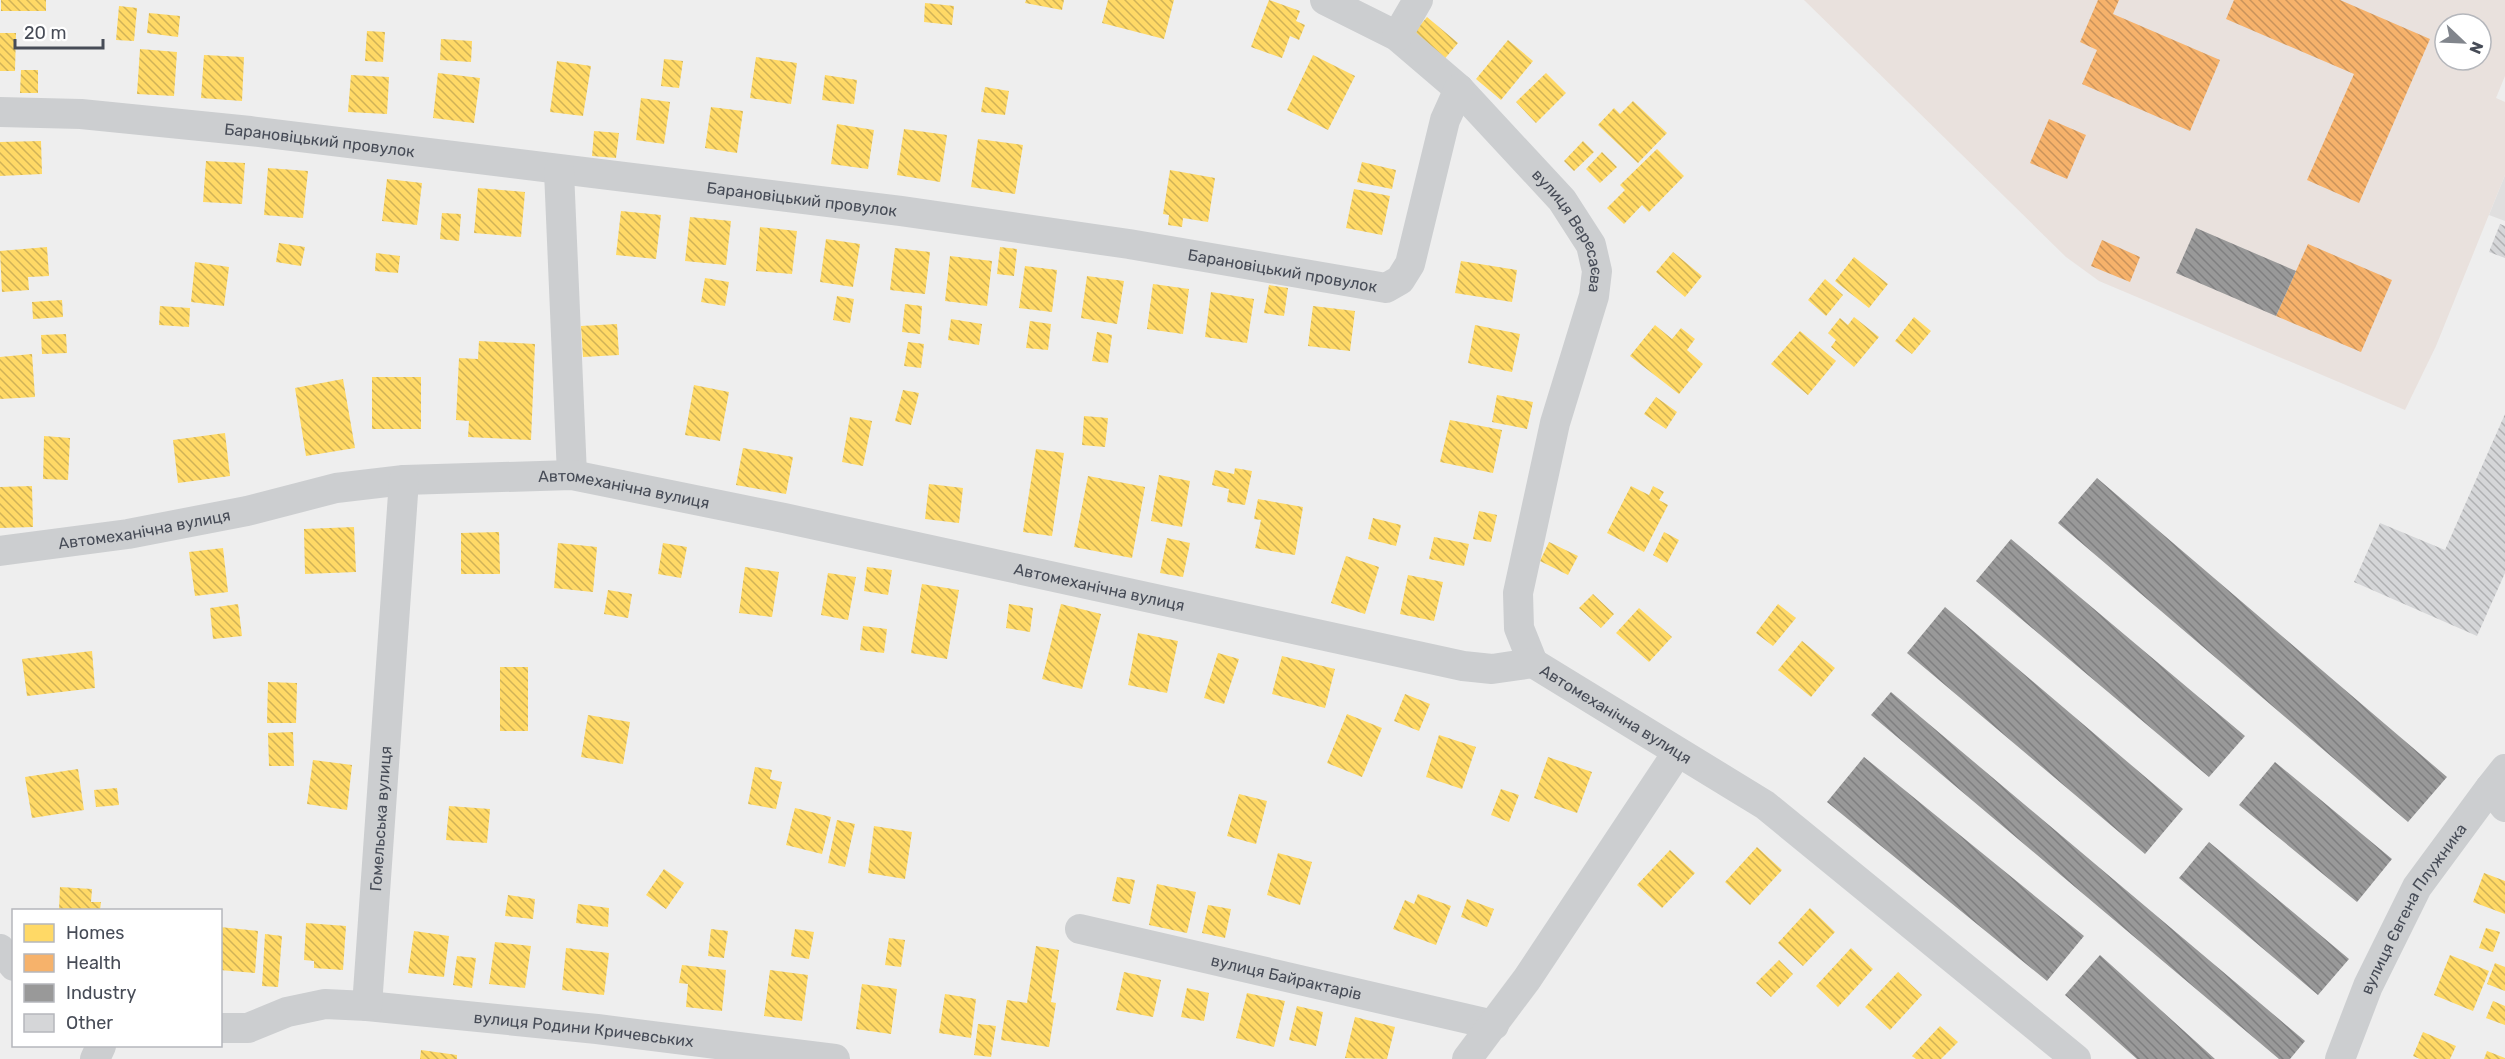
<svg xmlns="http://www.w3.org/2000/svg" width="2505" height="1059" font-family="Rubik,sans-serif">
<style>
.education{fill:#e0dfdf}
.medical{fill:#e9e1dd;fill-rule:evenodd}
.homes{fill:url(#homes-back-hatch)}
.health{fill:url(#health-back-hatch)}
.industry{fill:url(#industry-back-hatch)}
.building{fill:url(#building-back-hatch)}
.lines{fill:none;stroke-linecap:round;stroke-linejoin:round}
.minor{stroke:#ccced0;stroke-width:30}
.labels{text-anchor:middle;stroke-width:6;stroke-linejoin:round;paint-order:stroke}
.street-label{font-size:16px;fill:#474c57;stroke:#fff}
</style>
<defs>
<pattern id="homes-back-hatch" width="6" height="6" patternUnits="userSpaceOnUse" patternTransform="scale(1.5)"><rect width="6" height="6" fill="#ffd966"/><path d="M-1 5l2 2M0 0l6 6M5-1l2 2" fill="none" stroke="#d0b257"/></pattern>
<pattern id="health-back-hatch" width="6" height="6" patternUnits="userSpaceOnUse" patternTransform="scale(1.5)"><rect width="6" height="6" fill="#f6b26b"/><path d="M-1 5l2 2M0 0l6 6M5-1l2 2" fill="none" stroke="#c9935b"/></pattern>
<pattern id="industry-back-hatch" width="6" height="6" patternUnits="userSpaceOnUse" patternTransform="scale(1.5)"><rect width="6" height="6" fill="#999"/><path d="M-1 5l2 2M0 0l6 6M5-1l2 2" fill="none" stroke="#7f7f80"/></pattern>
<pattern id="building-back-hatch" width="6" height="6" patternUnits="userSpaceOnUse" patternTransform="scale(1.5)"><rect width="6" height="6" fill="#d5d6d8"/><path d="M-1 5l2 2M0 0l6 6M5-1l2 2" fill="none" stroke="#afb0b2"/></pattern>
</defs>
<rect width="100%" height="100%" fill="#eee"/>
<path class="education" d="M 2505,175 L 2505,221 L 2489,215 Z"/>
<path class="medical" d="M 1804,0 L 2505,0 L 2505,76 L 2496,98 L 2505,102 L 2505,175 L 2436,346 L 2405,410 L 2099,281 L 2066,257 ZM 2445,24 L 2481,24 L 2481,60 L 2445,60 Z"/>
<path class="homes" d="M 1,0 L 46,0 L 46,11 L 1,11 Z
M 1026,0 L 1064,0 L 1062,10 L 1025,3 Z
M 1108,0 L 1174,0 L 1164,39 L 1102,23 Z
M 1269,0 L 1300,11 L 1296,21 L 1305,25 L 1299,40 L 1290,36 L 1282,58 L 1251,47 Z
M 925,3 L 954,6 L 952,25 L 924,22 Z
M 119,6 L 137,8 L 134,41 L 116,40 Z
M 149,13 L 180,16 L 178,37 L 147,33 Z
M 1427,17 L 1458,43 L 1442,62 L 1411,36 Z
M 367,31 L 385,32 L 383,62 L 365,61 Z
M 0,33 L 16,33 L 15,71 L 0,71 Z
M 441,39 L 472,41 L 471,62 L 440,60 Z
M 1508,40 L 1533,61 L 1501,100 L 1476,79 Z
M 140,49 L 177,52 L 174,96 L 137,94 Z
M 204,55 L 244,57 L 242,101 L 201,98 Z
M 1313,55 L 1355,76 L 1328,130 L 1287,110 Z
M 756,57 L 797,63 L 791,104 L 750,98 Z
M 664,59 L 683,61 L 679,88 L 661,86 Z
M 557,61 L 591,66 L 583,116 L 550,112 Z
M 21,70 L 38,70 L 38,93 L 20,93 Z
M 438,73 L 480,78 L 474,123 L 433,118 Z
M 1546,73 L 1566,93 L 1536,123 L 1516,102 Z
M 351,75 L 389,77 L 387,114 L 348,112 Z
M 825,75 L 857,80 L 854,104 L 822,100 Z
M 985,87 L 1009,91 L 1005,115 L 981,112 Z
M 641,98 L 670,102 L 664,144 L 636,140 Z
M 1633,101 L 1667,133 L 1638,163 L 1598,125 L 1614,108 L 1620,114 Z
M 711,107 L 743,111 L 737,153 L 705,148 Z
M 837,124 L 874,130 L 868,169 L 831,164 Z
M 904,129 L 947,135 L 940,182 L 897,175 Z
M 594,131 L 619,133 L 616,158 L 592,156 Z
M 978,139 L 1023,145 L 1015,194 L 971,187 Z
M 41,141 L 42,174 L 0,176 L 0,142 Z
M 1583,141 L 1594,152 L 1574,171 L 1564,161 Z
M 1657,149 L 1684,176 L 1649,212 L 1642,205 L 1624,224 L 1607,208 L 1625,190 L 1620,185 Z
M 1602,152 L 1617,167 L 1600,183 L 1586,169 Z
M 206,161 L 245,163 L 242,204 L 203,202 Z
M 1362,162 L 1396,170 L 1392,189 L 1357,182 Z
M 268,168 L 308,171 L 303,218 L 264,215 Z
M 1170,170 L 1215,178 L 1208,222 L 1183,218 L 1182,227 L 1168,225 L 1169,215 L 1163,214 Z
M 387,179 L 422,183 L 417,225 L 382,221 Z
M 478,188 L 525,192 L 521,237 L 474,233 Z
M 1354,189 L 1390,196 L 1382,235 L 1346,228 Z
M 621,211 L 661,215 L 656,259 L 616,255 Z
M 442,213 L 461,214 L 459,241 L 440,239 Z
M 690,217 L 731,221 L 726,265 L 685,261 Z
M 760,227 L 797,231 L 792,274 L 756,271 Z
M 826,239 L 860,244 L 853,287 L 820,282 Z
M 279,243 L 305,247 L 301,266 L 276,262 Z
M 47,247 L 49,276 L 28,277 L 29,290 L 2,292 L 0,251 Z
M 1000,247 L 1017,249 L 1014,276 L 997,274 Z
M 895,248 L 930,252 L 925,294 L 890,290 Z
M 1673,252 L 1702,276 L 1685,297 L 1656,272 Z
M 376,253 L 400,256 L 398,273 L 375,271 Z
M 950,256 L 992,261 L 987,306 L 945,301 Z
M 1854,257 L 1888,284 L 1869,308 L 1835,281 Z
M 1461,261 L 1517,270 L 1512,302 L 1455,293 Z
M 195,262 L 229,267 L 224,306 L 191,302 Z
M 1025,266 L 1057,270 L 1052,312 L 1019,308 Z
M 1087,276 L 1124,281 L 1117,324 L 1081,318 Z
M 705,278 L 729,282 L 725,306 L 701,302 Z
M 1825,279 L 1843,295 L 1826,316 L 1808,300 Z
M 1153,284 L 1189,289 L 1183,334 L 1147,329 Z
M 1269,285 L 1288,288 L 1284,316 L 1264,313 Z
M 1211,292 L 1254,299 L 1247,343 L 1205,337 Z
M 837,296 L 854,299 L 850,323 L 833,320 Z
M 62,300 L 63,317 L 33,319 L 32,302 Z
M 905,304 L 922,306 L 920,334 L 902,332 Z
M 160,306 L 190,308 L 189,327 L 159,325 Z
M 1313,306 L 1355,311 L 1350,351 L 1308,346 Z
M 1854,317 L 1879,337 L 1854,367 L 1831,347 L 1836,340 L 1828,333 L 1840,318 L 1848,325 Z
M 1914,317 L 1931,331 L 1912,354 L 1895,341 Z
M 951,319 L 982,324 L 979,345 L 948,340 Z
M 1030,321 L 1051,324 L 1048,350 L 1026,348 Z
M 617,324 L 619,355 L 583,357 L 581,326 Z
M 1475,325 L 1520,334 L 1512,372 L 1468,363 Z
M 1655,325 L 1672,339 L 1681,328 L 1695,339 L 1687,350 L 1703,364 L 1679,394 L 1630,356 Z
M 1800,331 L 1836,361 L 1808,395 L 1771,364 Z
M 1097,332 L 1112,335 L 1108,363 L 1092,361 Z
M 66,334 L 67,353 L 42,354 L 41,335 Z
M 479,341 L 535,344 L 531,440 L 468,437 L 469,421 L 456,420 L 459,358 L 478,359 Z
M 908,342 L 924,344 L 921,368 L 904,366 Z
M 32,354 L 35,397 L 0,399 L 0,357 Z
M 372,377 L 421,377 L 421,429 L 372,429 Z
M 343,379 L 355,448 L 306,456 L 295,388 Z
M 694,385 L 729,392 L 720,441 L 685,435 Z
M 903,390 L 919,393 L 911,425 L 895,421 Z
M 1497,395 L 1533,402 L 1527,429 L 1492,422 Z
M 1656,397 L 1677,412 L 1666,429 L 1644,414 Z
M 1084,416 L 1108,418 L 1105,447 L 1082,445 Z
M 850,417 L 872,421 L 863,466 L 842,462 Z
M 1450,420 L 1502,430 L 1493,473 L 1440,462 Z
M 225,433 L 230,476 L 178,483 L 173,440 Z
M 44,436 L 70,438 L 68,480 L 43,479 Z
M 743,448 L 793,457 L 786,494 L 736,485 Z
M 1036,449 L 1064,453 L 1052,536 L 1023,532 Z
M 1235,468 L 1252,471 L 1245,505 L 1227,502 L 1229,489 L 1212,485 L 1215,470 L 1234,474 Z
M 1159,475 L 1190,481 L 1182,527 L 1151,521 Z
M 1088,476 L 1145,487 L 1132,558 L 1074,547 Z
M 929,484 L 963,488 L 959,523 L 925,519 Z
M 32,486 L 33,527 L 0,528 L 0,487 Z
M 1631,486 L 1649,495 L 1653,486 L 1664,492 L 1659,500 L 1668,505 L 1644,552 L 1607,533 Z
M 1258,499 L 1303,507 L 1295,555 L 1255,548 L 1261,520 L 1254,519 Z
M 1479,511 L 1497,515 L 1491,542 L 1473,539 Z
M 1373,518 L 1401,525 L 1396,546 L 1368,539 Z
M 354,527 L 356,572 L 305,574 L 304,529 Z
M 499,532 L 500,574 L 461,574 L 461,533 Z
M 1664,532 L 1679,540 L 1667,563 L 1653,555 Z
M 1434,537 L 1469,544 L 1464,566 L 1429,559 Z
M 1167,538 L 1190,543 L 1183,577 L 1160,573 Z
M 1549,542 L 1578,556 L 1568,575 L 1540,561 Z
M 558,543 L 597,547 L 593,592 L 554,588 Z
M 663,543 L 687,547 L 681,578 L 658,574 Z
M 223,548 L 228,592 L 195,596 L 189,552 Z
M 1346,556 L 1379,567 L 1365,614 L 1331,603 Z
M 745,567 L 779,572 L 772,617 L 739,613 Z
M 867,567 L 892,570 L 888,595 L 864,591 Z
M 828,573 L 856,577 L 848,620 L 821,615 Z
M 1408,575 L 1443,582 L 1434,621 L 1400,614 Z
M 922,584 L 959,590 L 947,659 L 911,653 Z
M 608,590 L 632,594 L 628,618 L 604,614 Z
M 1593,594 L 1614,614 L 1601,628 L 1579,608 Z
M 238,604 L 242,636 L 213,639 L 210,608 Z
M 1009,604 L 1033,608 L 1030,632 L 1006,628 Z
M 1061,604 L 1101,614 L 1082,689 L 1042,679 Z
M 1778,604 L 1796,618 L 1773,646 L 1756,633 Z
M 1639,608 L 1672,637 L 1649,662 L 1616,633 Z
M 863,626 L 887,629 L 884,653 L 860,650 Z
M 1138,633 L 1178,641 L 1167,693 L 1128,685 Z
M 1802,641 L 1835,668 L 1811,697 L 1778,670 Z
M 92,651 L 95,688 L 27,696 L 22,659 Z
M 1218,653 L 1239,659 L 1224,704 L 1204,698 Z
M 1282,656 L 1335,669 L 1325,708 L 1272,694 Z
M 500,667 L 528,667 L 528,731 L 500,731 Z
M 268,682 L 297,683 L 296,723 L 267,723 Z
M 1405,694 L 1430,704 L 1419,731 L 1394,721 Z
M 1347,714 L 1382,728 L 1362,777 L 1327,763 Z
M 588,715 L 630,722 L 623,764 L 581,757 Z
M 293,732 L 294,766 L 269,766 L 268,733 Z
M 1439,735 L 1476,747 L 1462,789 L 1426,777 Z
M 1548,757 L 1592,772 L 1577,813 L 1534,798 Z
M 313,760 L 352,765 L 347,810 L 307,804 Z
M 755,767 L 772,770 L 770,779 L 782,782 L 776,809 L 748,804 Z
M 78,769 L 84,810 L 32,818 L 25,777 Z
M 117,788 L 119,805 L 96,807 L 94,790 Z
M 1501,789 L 1519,795 L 1509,822 L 1491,815 Z
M 1239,794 L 1267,801 L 1256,844 L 1227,836 Z
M 449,806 L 490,809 L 487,843 L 446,840 Z
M 795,808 L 831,817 L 822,854 L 786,845 Z
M 837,820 L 855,824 L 845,867 L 828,863 Z
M 874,826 L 912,832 L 905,879 L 868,873 Z
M 1757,847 L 1782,870 L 1750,905 L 1725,882 Z
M 1670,850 L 1695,873 L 1662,908 L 1637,885 Z
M 1278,853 L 1312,862 L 1300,905 L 1267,895 Z
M 664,869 L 684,883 L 666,909 L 646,895 Z
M 2484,873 L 2505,881 L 2505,914 L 2473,902 Z
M 1117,877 L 1135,880 L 1130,904 L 1112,901 Z
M 1157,884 L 1196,892 L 1187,933 L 1149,925 Z
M 60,887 L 92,889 L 91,902 L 101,902 L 100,910 L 59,910 Z
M 1418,894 L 1451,906 L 1436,945 L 1393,929 L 1405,900 L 1414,904 Z
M 508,895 L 535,899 L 533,919 L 505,916 Z
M 1467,899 L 1494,909 L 1487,927 L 1461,917 Z
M 578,904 L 609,908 L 608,927 L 576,923 Z
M 1208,905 L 1231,909 L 1225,938 L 1202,933 Z
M 1810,908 L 1835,932 L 1803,966 L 1778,943 Z
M 306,923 L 346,926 L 343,970 L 314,968 L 314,961 L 304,960 Z
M 220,927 L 258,931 L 255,973 L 220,970 Z
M 2486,928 L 2500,932 L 2493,952 L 2479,948 Z
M 711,929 L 728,931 L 724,958 L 708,956 Z
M 795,929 L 814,932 L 809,959 L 791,956 Z
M 414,931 L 449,936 L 444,977 L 408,973 Z
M 265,934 L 282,936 L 278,987 L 262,986 Z
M 889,938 L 905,940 L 901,967 L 885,965 Z
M 495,942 L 531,946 L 525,988 L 489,984 Z
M 1036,946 L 1059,950 L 1051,1002 L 1056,1003 L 1049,1047 L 1001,1040 L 1007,1000 L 1027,1003 Z
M 566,948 L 609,953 L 604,995 L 562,990 Z
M 1851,948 L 1873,969 L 1838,1007 L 1816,986 Z
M 2450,955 L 2489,971 L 2473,1011 L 2434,995 Z
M 457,956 L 476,958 L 472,988 L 453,985 Z
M 1779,960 L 1793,974 L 1771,997 L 1756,983 Z
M 2495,963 L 2505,967 L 2505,991 L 2487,984 Z
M 682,965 L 726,970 L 722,1011 L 686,1007 L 688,984 L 679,983 Z
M 770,970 L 808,975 L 802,1021 L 764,1016 Z
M 1124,972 L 1161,980 L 1153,1017 L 1116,1010 Z
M 1898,972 L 1922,995 L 1890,1030 L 1865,1007 Z
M 862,984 L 897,989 L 891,1034 L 856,1029 Z
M 1187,988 L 1209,993 L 1204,1021 L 1181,1017 Z
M 1247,993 L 1285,1001 L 1274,1047 L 1236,1038 Z
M 945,994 L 976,999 L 971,1038 L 939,1033 Z
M 2493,1001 L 2505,1006 L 2505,1025 L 2486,1018 Z
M 1297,1006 L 1323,1012 L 1316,1046 L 1289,1040 Z
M 1355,1017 L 1395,1027 L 1387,1059 L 1345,1058 Z
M 978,1024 L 996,1026 L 991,1057 L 974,1055 Z
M 1940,1026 L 1958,1042 L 1941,1059 L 1916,1059 L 1912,1056 Z
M 2423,1032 L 2456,1046 L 2450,1059 L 2420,1059 L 2413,1056 Z
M 421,1050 L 457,1055 L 457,1059 L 420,1059 Z
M 2487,1051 L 2505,1058 L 2505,1059 L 2484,1059 Z"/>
<path class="health" d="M 2098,0 L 2119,0 L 2113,14 L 2220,60 L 2190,131 L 2082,84 L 2097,50 L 2080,42 Z
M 2234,0 L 2340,0 L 2430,39 L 2359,203 L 2307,180 L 2354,74 L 2226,19 Z
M 2049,119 L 2086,135 L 2067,179 L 2030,163 Z
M 2102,240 L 2140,257 L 2130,282 L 2091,266 Z
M 2308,244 L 2392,280 L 2361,352 L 2276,316 Z"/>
<path class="industry" d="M 2196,228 L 2296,271 L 2276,316 L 2176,273 Z
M 2097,478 L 2447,777 L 2408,822 L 2058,523 Z
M 2011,539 L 2245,736 L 2209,777 L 1976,581 Z
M 1945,607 L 2183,809 L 2145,854 L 1907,653 Z
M 1891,692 L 2305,1041 L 2290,1059 L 2279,1059 L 1871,715 Z
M 1864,757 L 2084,936 L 2047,981 L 1827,802 Z
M 2275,762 L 2392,859 L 2357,902 L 2239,805 Z
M 2209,842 L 2349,959 L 2318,995 L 2179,878 Z
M 2100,955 L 2215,1059 L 2137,1059 L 2065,995 Z"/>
<path class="building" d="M 2500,224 L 2505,226 L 2505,258 L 2489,252 Z
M 2505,414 L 2505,573 L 2477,636 L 2354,582 L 2380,523 L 2445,550 Z"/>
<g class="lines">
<g class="minor">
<path id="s1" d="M 1325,0 L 1397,36 L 1459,89 L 1562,200 L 1591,245 L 1597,271 L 1594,296 L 1555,423 L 1518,593 L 1519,628 L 1533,663"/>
<path d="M 1397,36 L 1418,0"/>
<path id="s2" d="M 0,112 L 81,114 L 250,131 L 901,211 L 1129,244 L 1386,288 L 1400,280 L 1410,264 L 1445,120 L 1459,89"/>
<path d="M 559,171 L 572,475"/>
<path id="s3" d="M 0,551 L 128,534 L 247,511 L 336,488 L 404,480 L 572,475 L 784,518 L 1463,666 L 1492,669 L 1533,663 L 1765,805 L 2076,1059"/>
<path d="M 2490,788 L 2505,769"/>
<path id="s4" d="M 1080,929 L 1494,1025"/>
<path d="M 0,949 L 14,966"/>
<path id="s5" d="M 367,1006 L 597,1029 L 835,1059"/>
<path id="s6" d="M 220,1028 L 248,1028 L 287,1012 L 325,1004 L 367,1006 L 404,480"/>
<path d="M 95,1059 L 101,1046"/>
<path d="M 1467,1059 L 1527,979 L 1677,753"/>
<path id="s7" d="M 2340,1059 L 2368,986 L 2417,887 L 2490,788 L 2505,807"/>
</g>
</g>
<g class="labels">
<g class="street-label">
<text dy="6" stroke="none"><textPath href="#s2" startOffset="321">Барановіцький провулок</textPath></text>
<text dy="6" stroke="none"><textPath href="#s2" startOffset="807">Барановіцький провулок</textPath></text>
<text dy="6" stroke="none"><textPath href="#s1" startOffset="345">вулиця Вересаєва</textPath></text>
<text dy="6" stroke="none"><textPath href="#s2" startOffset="1293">Барановіцький провулок</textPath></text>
<text dy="6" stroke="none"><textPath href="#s3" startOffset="632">Автомеханічна вулиця</textPath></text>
<text dy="6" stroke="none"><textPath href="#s3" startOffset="146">Автомеханічна вулиця</textPath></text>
<text dy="6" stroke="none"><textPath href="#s3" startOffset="1118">Автомеханічна вулиця</textPath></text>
<text dy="6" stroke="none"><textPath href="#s3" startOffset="1658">Автомеханічна вулиця</textPath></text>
<text dy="6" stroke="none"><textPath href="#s6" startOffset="339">Гомельська вулиця</textPath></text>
<text dy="6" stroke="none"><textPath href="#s7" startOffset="168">вулиця Євгена Плужника</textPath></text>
<text dy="6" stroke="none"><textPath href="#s4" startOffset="212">вулиця Байрактарів</textPath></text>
<text dy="6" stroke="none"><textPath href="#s5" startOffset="218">вулиця Родини Кричевських</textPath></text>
</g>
</g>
<rect x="12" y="909" width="210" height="138" fill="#ffffff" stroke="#b5b7bc" stroke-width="1.5"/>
<rect x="24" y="924" width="30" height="18" fill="#ffd966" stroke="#b5b7bc" stroke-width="1.5"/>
<text x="66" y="939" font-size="18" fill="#474c57">Homes</text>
<rect x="24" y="954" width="30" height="18" fill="#f6b26b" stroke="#b5b7bc" stroke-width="1.5"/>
<text x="66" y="969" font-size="18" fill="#474c57">Health</text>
<rect x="24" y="984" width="30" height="18" fill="#999999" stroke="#b5b7bc" stroke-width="1.5"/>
<text x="66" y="999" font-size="18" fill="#474c57">Industry</text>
<rect x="24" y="1014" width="30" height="18" fill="#d5d6d8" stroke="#b5b7bc" stroke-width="1.5"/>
<text x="66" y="1029" font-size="18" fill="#474c57">Other</text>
<g transform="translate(2463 42) rotate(113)"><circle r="28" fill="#ffffff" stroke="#b5b7bc" stroke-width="1.5"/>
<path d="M0-4.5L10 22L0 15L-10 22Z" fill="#81858c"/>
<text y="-9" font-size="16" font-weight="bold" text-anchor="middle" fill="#474c57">N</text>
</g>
<path d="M15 39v9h88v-9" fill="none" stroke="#474c57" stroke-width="3"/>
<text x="24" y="39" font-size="18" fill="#474c57" stroke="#ffffff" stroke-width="4.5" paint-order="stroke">20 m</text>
</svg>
